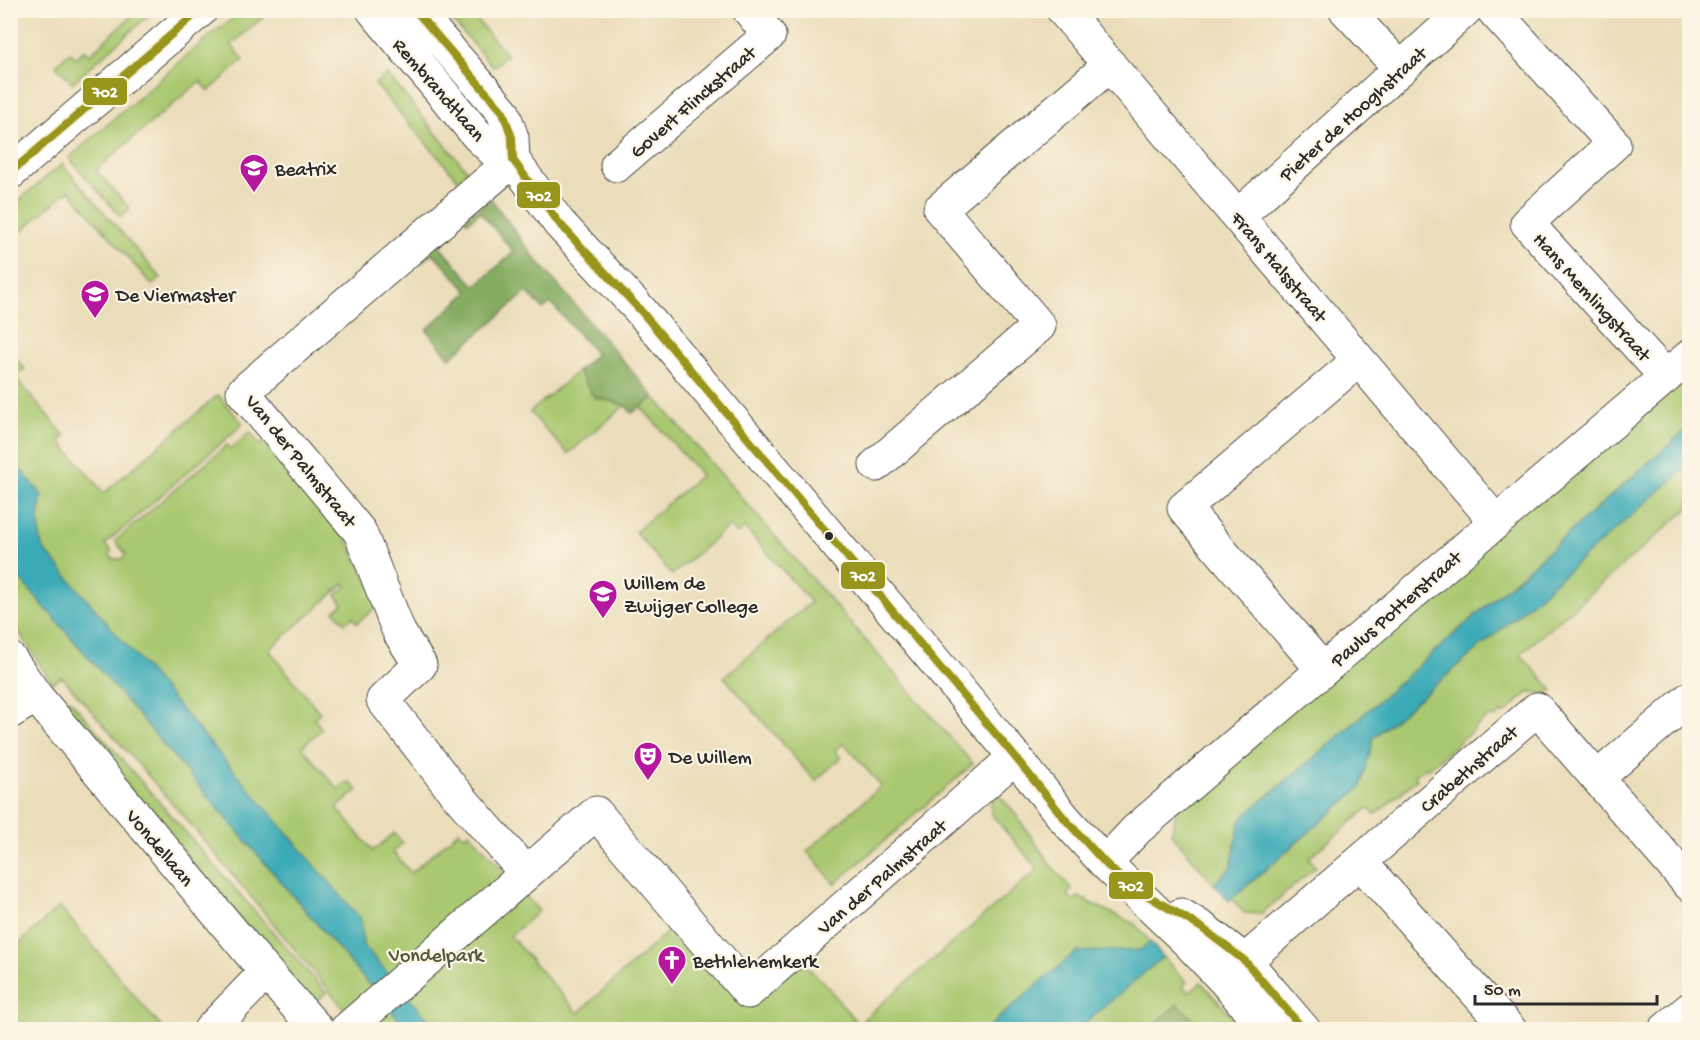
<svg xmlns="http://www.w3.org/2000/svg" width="1700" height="1040" font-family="'Gochi Hand',sans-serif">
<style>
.green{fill:#a9c86f;stroke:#6a7a4d;stroke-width:1.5}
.forest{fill:#86ac62;stroke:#586c46;stroke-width:1.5}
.water{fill:#3aaab7;stroke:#326a71;stroke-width:1.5}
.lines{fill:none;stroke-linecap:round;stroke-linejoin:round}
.minor-casing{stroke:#484640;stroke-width:35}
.minor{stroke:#fff;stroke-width:33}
.bus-1-casing{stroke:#fcf5e5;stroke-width:12}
.bus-1{stroke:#98951d;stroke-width:8}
.bus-dot{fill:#2b2b2b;stroke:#fcf5e5;stroke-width:2}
.labels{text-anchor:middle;stroke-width:4.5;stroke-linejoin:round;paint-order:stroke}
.street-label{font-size:20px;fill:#2b2b2b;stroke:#fcf5e5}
.poi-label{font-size:20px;fill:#2b2b2b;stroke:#fcf5e5;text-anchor:start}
.park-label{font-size:20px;fill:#515a3f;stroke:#fcf5e5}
.line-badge{stroke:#fcf5e5;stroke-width:2}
.badge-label{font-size:16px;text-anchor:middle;font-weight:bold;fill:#fff}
</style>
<rect width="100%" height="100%" fill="#fcf5e5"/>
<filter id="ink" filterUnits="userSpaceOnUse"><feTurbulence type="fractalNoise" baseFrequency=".0167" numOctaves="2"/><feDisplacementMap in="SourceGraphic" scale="12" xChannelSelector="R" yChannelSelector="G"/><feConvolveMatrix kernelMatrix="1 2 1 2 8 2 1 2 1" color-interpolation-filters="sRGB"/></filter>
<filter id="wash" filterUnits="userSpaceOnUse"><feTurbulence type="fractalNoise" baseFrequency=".008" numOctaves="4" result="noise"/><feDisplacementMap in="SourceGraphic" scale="24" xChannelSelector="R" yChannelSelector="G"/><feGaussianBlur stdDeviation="1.35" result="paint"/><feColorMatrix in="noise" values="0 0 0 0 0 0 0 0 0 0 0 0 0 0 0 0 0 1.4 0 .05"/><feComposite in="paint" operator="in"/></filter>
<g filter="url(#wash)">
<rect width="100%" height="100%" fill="#ebddba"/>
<path class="green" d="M 137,11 L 154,11 L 72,83 L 56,65 L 70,52 L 76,58 L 84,50 L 89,55 Z
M 244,11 L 270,11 L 231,45 L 244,60 L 209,91 L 200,81 L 96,170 L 130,209 L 121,217 L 69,158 L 213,33 Z
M 444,11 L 469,11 L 507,55 L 493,67 Z
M 387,74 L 468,172 L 458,180 L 375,84 Z
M 62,164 L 161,278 L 152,285 L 69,190 L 11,240 L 11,207 Z
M 10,352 L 25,369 L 16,377 L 15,375 L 14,376 L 65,436 L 60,441 L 104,493 L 218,395 L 243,424 L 105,544 L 111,550 L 110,556 L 113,559 L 122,559 L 126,554 L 115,541 L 227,445 L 231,449 L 250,432 L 260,445 L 267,440 L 339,523 L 379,605 L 357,623 L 353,617 L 345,623 L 334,611 L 343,604 L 336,595 L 347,586 L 345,583 L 269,650 L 320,713 L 314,719 L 322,729 L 302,747 L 338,789 L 349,781 L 358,790 L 337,808 L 373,851 L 394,833 L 403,843 L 393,852 L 411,873 L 459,831 L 464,836 L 469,832 L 539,911 L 510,936 L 578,1013 L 686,915 L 756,989 L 803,963 L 827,986 L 858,1024 L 1038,869 L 991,814 L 991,802 L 997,793 L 1011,808 L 1048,861 L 1072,890 L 1068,894 L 1073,901 L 1078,897 L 1135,924 L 1150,942 L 1147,945 L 1160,960 L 1163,957 L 1187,982 L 1183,986 L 1189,992 L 1201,982 L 1243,1029 L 361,1029 L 192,826 L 62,677 L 52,683 L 11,620 Z
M 1689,362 L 1689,427 L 1324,749 L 1245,815 L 1240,821 L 1231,867 L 1214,884 L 1171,833 L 1178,808 Z
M 578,371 L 595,397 L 625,405 L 568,454 L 530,412 Z
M 654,397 L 973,764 L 835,884 L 807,851 L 881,786 L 844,743 L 835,751 L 841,758 L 815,781 L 724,677 L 811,602 L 745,528 L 737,534 L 729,526 L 672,575 L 635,532 L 701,475 L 641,407 Z
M 1689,465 L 1689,508 L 1520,654 L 1553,690 L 1547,694 L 1528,693 L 1503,715 L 1501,712 L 1496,718 L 1488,717 L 1428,769 L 1426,767 L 1415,775 L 1417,779 L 1375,815 L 1368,808 L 1309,858 L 1316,867 L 1261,914 L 1244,913 L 1232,899 L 1361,787 L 1374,737 L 1499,631 Z
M 69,699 L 326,993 L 312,1005 L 60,706 Z
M 59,907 L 60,907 L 163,1029 L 11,1029 L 11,951 Z"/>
<path class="forest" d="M 491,199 L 534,257 L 654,397 L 632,413 L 625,405 L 594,397 L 578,371 L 596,354 L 551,303 L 543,309 L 527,292 L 450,358 L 427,331 L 427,329 L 468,292 L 433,253 L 421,263 L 415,257 L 447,229 L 452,236 L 440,246 L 475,286 L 514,252 L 480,212 L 468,222 L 464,218 Z
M 1178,1004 L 1202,1029 L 1149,1029 Z"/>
<path class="water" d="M 1689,427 L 1689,465 L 1499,631 L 1374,737 L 1361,787 L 1229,901 L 1214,884 L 1231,867 L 1240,821 L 1245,815 L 1324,749 Z
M 10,457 L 42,495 C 38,513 38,529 42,547 L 361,919 L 363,945 L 427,1018 L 443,1029 L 407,1029 L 103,674 L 11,569 Z
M 1150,942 L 1163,957 L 1078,1029 L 986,1029 L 1076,952 L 1140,950 Z"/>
</g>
<g filter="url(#ink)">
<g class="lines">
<g class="minor-casing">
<path id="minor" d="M 373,10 L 478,136 L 494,151 L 513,160 L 559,223 L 641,311 L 1015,757 L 1065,819 L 1105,863 L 1187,941 L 1225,981 L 1267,1030
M 415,10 L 503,112 L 512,138 L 513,160
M 1063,10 L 1496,522
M 1346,10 L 1401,69
M 1493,10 L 1614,144 L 1527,223 L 1666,377
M 513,160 L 243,392 L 360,532 L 399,632 L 420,665 L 383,700 L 453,790 L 526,873
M 617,165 L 769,35 L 749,10
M 10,173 L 201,10
M 1238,216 L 1465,10
M 876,465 L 1039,326 L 940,209 L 1110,65
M 10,659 L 36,696 L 266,972 L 318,1030
M 1323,670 L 1184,508 L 1359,360
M 10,712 L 36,696
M 1597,778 L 1690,698
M 1360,862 L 1510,1030
M 1105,863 L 1136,830 L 1690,356
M 1181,915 L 1202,928 L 1245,961 L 1304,1030
M 1225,981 L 1253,954 L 1537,709 L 1690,885
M 210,1030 L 266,972
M 346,1030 L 596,813 L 748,992 L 1015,757
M 1665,1030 L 1690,1009"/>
</g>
<use href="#minor" class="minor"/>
<g class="bus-1-casing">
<path id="bus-1" d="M 415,10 L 503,112 L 512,138 L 513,160 L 559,223 L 641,311 L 1015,757 L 1065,819 L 1105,863 L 1125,882 L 1202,928 L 1245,961 L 1304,1030
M 10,173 L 200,10"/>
</g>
<use href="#bus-1" class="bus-1"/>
</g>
</g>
<defs>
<g id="school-pin" transform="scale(1.5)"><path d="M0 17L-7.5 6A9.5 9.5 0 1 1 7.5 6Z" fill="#b5179e" stroke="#fcf5e5"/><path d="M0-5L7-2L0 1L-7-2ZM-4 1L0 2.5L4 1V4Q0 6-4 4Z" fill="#fff"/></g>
<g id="theatre-pin" transform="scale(1.5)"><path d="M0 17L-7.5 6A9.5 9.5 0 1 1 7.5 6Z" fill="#b5179e" stroke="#fcf5e5"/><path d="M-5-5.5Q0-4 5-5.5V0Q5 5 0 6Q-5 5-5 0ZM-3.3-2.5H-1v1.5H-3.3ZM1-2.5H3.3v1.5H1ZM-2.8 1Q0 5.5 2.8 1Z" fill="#fff"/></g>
<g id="church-pin" transform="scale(1.5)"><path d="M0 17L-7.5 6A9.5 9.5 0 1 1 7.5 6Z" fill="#b5179e" stroke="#fcf5e5"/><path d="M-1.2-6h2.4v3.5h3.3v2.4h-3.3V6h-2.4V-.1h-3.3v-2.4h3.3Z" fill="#fff"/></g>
</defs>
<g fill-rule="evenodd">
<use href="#school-pin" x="254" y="168"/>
<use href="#school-pin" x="95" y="294"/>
<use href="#school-pin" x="603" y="594"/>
<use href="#theatre-pin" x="648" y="756"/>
<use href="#church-pin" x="672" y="960"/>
</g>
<circle class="bus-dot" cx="829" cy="536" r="5"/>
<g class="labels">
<g class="street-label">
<text transform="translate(440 89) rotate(49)" y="7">Rembrandtlaan</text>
<text transform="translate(692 101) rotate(-41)" y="7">Govert Flinckstraat</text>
<text transform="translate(1352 113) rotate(-42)" y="7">Pieter de Hooghstraat</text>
<text transform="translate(1280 266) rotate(50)" y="7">Frans Halsstraat</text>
<text transform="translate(1593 296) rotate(48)" y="7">Hans Memlingstraat</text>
<text transform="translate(302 460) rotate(51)" y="7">Van der Palmstraat</text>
<text transform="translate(1395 608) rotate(-41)" y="7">Paulus Potterstraat</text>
<text transform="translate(1468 768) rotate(-41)" y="7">Crabethstraat</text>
<text transform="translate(161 847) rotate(50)" y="7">Vondellaan</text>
<text transform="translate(881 876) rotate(-41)" y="7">Van der Palmstraat</text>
</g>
<g class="poi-label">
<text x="275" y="175">Beatrix</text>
<text x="116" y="301">De Viermaster</text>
<text x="624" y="589">Willem de<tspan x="624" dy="23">Zwijger College</tspan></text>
<text x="669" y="763">De Willem</text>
<text x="693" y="967">Bethlehemkerk</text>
</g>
<g class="park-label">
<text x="436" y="961">Vondelpark</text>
</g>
</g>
<g class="line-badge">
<rect x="82" y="77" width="46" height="29" rx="6" fill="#98951d"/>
<rect x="516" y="181" width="45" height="28" rx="6" fill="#98951d"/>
<rect x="840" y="561" width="46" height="29" rx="6" fill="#98951d"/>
<rect x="1108" y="871" width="46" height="29" rx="6" fill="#98951d"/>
</g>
<g class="badge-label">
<text x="105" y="97">702</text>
<text x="539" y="201">702</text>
<text x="863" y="581">702</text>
<text x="1131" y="891">702</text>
</g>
<rect width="1700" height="1040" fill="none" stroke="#fcf5e5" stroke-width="36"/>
<path d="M1475 995v9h182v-9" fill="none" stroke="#2b2b2b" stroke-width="3"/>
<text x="1484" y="995" font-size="18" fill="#2b2b2b" stroke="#fcf5e5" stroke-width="4.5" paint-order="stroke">50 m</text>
</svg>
